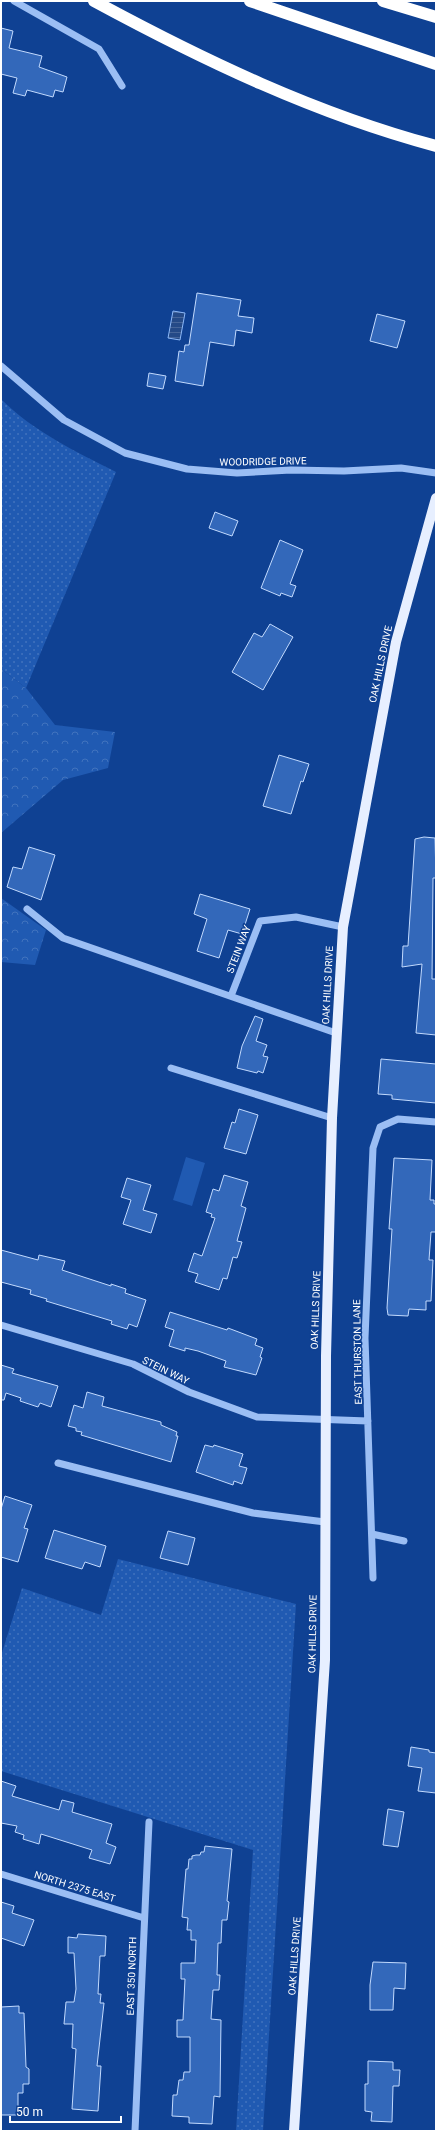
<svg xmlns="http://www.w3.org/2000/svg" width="437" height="2132" font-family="Roboto,sans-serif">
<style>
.grass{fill:url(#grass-dots)}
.forest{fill:url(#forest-crowns)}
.garden{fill:#205ab2}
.water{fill:url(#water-rules);stroke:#8cb8f8}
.building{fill:#3368ba;stroke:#c2dafe}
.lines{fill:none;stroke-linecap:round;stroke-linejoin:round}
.minor{stroke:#9bbef4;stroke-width:7}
.major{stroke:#e7efff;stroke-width:10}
.highway{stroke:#fff;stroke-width:12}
.labels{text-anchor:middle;stroke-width:3;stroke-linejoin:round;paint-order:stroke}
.street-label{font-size:10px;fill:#fff;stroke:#0f4193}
</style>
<defs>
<pattern id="grass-dots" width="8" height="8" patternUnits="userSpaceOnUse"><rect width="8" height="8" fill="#205ab2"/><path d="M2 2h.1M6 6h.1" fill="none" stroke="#4173be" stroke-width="1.8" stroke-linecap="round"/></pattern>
<pattern id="forest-crowns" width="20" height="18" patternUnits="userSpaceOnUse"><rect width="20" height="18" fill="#205ab2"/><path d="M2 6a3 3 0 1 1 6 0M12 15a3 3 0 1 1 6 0" fill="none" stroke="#4173be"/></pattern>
<pattern id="water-rules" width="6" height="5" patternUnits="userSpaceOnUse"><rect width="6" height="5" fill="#254a87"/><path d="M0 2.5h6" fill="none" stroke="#466599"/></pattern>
</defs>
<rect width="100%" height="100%" fill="#0f4193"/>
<path class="grass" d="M 1,399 C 34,432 75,451 116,472 L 26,688 L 1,669 Z
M 118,1559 L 296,1604 L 263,2131 L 236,2131 L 253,1850 L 1,1771 L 1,1656 L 22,1588 L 101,1615 Z"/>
<path class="forest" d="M 1,669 L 26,688 L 55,725 L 115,732 L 108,768 L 63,780 L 1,833 Z
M 1,898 L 46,930 L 35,965 L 1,962 Z"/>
<path class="garden" d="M 186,1157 L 205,1163 L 192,1206 L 173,1200 Z"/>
<path class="water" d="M 173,311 L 185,313 L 180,340 L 168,338 Z"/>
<path class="building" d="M 1,28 L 13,31 L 9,48 L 42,56 L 39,67 L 67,77 L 63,92 L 55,90 L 53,97 L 27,90 L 25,96 L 13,93 L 17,78 L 1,74 Z
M 197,293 L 241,300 L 238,316 L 254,318 L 252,333 L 236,330 L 234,346 L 210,342 L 203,386 L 175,381 L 179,351 L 184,352 L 185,345 L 189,345 Z
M 377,314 L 405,321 L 397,348 L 370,341 Z
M 149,373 L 166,376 L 163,389 L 147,386 Z
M 215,512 L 238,521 L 232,536 L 209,528 Z
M 280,540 L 303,550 L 290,584 L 296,586 L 292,597 L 281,593 L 280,596 L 261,588 Z
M 270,624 L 293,637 L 263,690 L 232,672 L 254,633 L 262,637 Z
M 279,755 L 309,764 L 303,782 L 301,781 L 291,814 L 263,806 Z
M 424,837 L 435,838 L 436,878 L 433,878 L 432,979 L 436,979 L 436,1035 L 416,1033 L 422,964 L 402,967 L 403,946 L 408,946 L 415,839 Z
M 29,847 L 55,855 L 41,900 L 7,887 L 13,867 L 22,869 Z
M 200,894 L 250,909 L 242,934 L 228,930 L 219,958 L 197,951 L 207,919 L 194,914 Z
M 255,1016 L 263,1019 L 256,1041 L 267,1045 L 263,1056 L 268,1057 L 263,1073 L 258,1071 L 257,1073 L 237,1068 L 242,1046 Z
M 381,1059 L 436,1064 L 436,1103 L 392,1099 L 392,1095 L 378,1094 Z
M 239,1109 L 258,1115 L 246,1154 L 224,1148 L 232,1122 L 235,1123 Z
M 394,1158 L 432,1160 L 430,1200 L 434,1200 L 434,1204 L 436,1204 L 436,1232 L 431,1232 L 429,1260 L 433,1260 L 431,1301 L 426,1301 L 426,1310 L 409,1309 L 408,1316 L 388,1315 L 387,1308 L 392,1229 L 389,1229 Z
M 224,1175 L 248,1182 L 241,1206 L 246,1208 L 237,1241 L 242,1242 L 237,1258 L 233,1257 L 227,1279 L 223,1278 L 219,1290 L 195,1282 L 198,1274 L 188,1271 L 194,1253 L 202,1256 L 215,1218 L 211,1217 L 212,1214 L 206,1212 L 213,1189 L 219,1191 Z
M 127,1178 L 151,1185 L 143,1210 L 157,1214 L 151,1233 L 123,1224 L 131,1200 L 121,1197 Z
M 1,1250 L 38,1260 L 39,1255 L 65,1261 L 62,1270 L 111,1286 L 111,1284 L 126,1289 L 125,1293 L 146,1300 L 137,1327 L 129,1324 L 127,1329 L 111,1324 L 112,1321 L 46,1301 L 47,1299 L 30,1294 L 31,1290 L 1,1282 Z
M 170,1312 L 227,1330 L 228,1328 L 257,1339 L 255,1345 L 263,1348 L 260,1357 L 262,1358 L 256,1375 L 224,1367 L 226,1361 L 198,1351 L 185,1348 L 185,1351 L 169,1346 L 174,1330 L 165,1327 Z
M 1,1365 L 14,1369 L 12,1373 L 58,1386 L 51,1407 L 40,1403 L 38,1407 L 20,1401 L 21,1398 L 6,1393 L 4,1400 L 1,1400 Z
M 87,1392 L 104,1397 L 102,1406 L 161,1422 L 161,1425 L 177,1432 L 176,1436 L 178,1436 L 171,1462 L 81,1435 L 82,1432 L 76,1431 L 76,1428 L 68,1426 L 74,1405 L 83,1408 Z
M 205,1445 L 213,1447 L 214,1445 L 243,1454 L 239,1466 L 247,1468 L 242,1484 L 234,1481 L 233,1485 L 196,1472 Z
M 5,1496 L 32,1505 L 24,1528 L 28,1529 L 18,1562 L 1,1557 L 1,1509 Z
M 54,1530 L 106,1546 L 100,1567 L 85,1562 L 82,1569 L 45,1558 Z
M 168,1531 L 195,1538 L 188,1565 L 160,1558 Z
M 411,1747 L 429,1750 L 429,1752 L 436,1753 L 436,1793 L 418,1791 L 422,1768 L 408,1766 Z
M 1,1781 L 16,1786 L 12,1796 L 59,1810 L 62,1800 L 74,1803 L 72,1812 L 112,1824 L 106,1843 L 116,1847 L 110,1864 L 89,1858 L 92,1850 L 41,1834 L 39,1844 L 23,1839 L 24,1835 L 15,1832 L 17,1826 L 1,1823 Z
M 388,1809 L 404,1812 L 398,1847 L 383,1845 Z
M 205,1846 L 232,1849 L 227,1901 L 229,1902 L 227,1920 L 222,1920 L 221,1943 L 218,1943 L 217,1975 L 220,1975 L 219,1990 L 213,1990 L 211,2019 L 221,2020 L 220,2097 L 214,2096 L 212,2124 L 189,2123 L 189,2117 L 172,2116 L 173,2095 L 177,2095 L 179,2080 L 183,2080 L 184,2072 L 190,2072 L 190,2037 L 177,2037 L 177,2020 L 183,2020 L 185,1979 L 181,1979 L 181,1963 L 195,1963 L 196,1940 L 191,1940 L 191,1930 L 187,1930 L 188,1918 L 182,1917 L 186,1869 L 188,1869 L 189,1859 L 192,1859 L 192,1856 L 196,1855 L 200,1855 L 201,1852 L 204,1852 Z
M 1,1902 L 14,1906 L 12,1913 L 34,1920 L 24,1946 L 1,1938 Z
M 78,1934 L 106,1936 L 105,1956 L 100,1956 L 98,1994 L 101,1994 L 100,2003 L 104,2003 L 97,2066 L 101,2066 L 98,2111 L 72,2109 L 76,2049 L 72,2048 L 73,2024 L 64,2024 L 66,2002 L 74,2002 L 76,1989 L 74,1953 L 68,1953 L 68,1937 L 77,1938 Z
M 373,1962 L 406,1963 L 405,1989 L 394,1988 L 393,2010 L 370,2010 L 370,1985 Z
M 19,2006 L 19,2013 L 24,2013 L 26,2067 L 29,2069 L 29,2084 L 23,2084 L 23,2093 L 18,2093 L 18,2115 L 1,2115 L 1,2007 Z
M 368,2061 L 393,2062 L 393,2070 L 400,2070 L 399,2086 L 393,2086 L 392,2122 L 371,2121 L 372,2112 L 365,2111 L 365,2084 L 368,2084 Z"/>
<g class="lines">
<path class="minor" d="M 14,1 L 99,49 L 122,86
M 1,366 L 64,420 L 125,453 L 187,469 L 237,473 L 291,470 L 344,471 L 401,468 L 436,473
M 27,909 L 63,938 L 336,1033
M 231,996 L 260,921 L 296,917 L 343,927
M 171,1068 L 332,1118
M 1,1325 L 133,1364 L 189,1392 L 257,1417 L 368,1421
M 58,1463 L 253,1513 L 325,1522
M 372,1534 L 404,1541
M 373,1578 L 365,1338 L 373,1148 L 380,1127 L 398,1119 L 436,1122
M 1,1874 L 144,1918
M 135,2131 L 149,1822"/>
<path class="major" d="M 294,2131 L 325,1660 L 326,1356 L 332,1118 L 343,927 L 396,642 L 436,498"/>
<path class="highway" d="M 94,1 C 203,60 316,114 436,146
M 250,1 L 436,64
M 383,1 L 436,17"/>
</g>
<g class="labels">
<g class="street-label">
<text transform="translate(263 461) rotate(-1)" y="4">WOODRIDGE DRIVE</text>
<text transform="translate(380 664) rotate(-78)" y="4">OAK HILLS DRIVE</text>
<text transform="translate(238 949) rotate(-69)" y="4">STEIN WAY</text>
<text transform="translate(327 985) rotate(-87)" y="4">OAK HILLS DRIVE</text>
<text transform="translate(315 1310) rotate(-88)" y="4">OAK HILLS DRIVE</text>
<text transform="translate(357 1352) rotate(-91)" y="4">EAST THURSTON LANE</text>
<text transform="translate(166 1370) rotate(26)" y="4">STEIN WAY</text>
<text transform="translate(312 1634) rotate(-89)" y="4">OAK HILLS DRIVE</text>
<text transform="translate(75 1886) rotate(17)" y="4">NORTH 2375 EAST</text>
<text transform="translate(294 1956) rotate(-86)" y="4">OAK HILLS DRIVE</text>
<text transform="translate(131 1976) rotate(-88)" y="4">EAST 350 NORTH</text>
</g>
</g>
<rect width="437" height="2132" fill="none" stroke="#ffffff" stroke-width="4"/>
<path d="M10 2116v6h111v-6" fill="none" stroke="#ffffff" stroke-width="2"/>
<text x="16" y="2116" font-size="12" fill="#ffffff" stroke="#0f4193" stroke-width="3" paint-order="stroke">50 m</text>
</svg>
